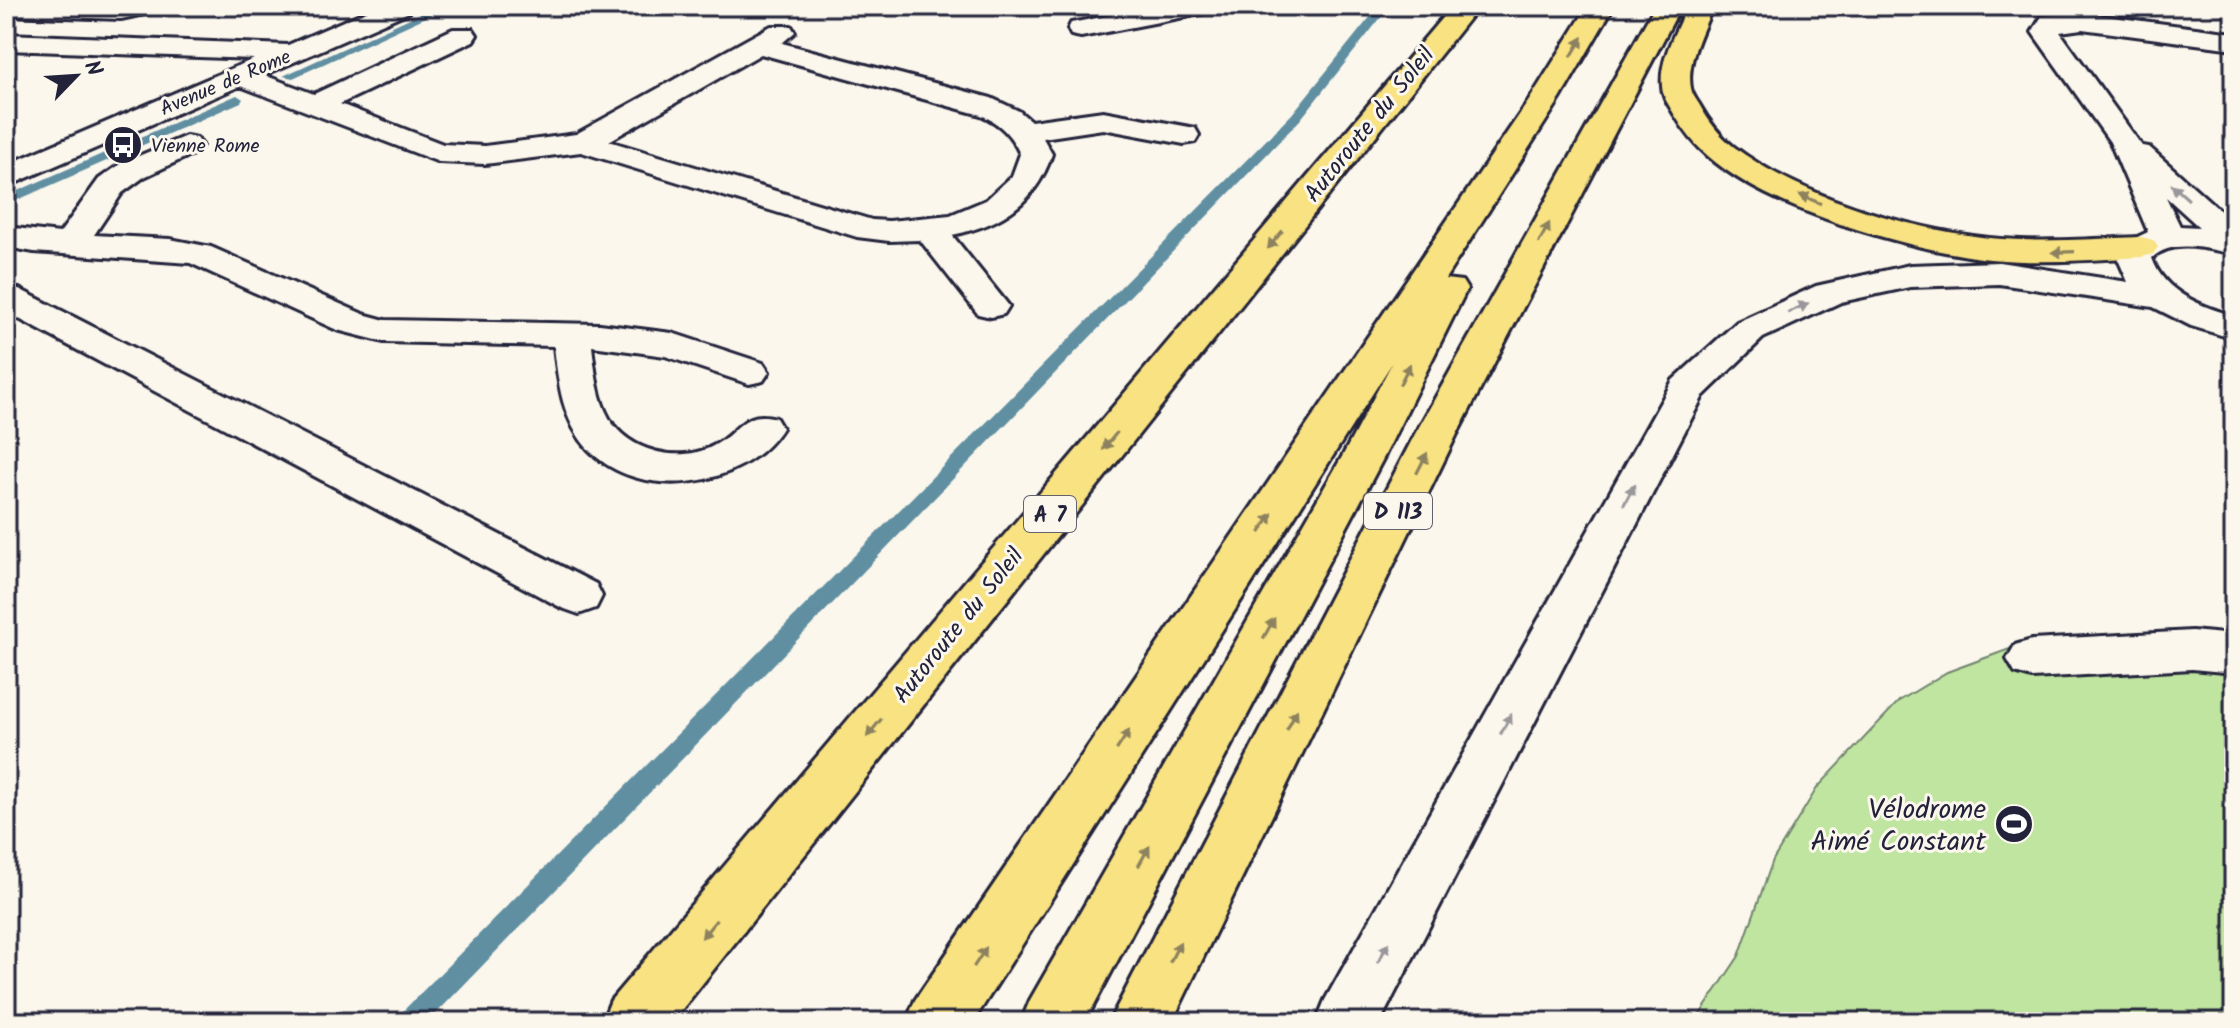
<svg xmlns="http://www.w3.org/2000/svg" width="2240" height="1028" font-family="Kalam,sans-serif">
<style>
.green{fill:#c0e5a0;stroke:#71846e;stroke-width:2}
.lines{fill:none;stroke-linecap:round;stroke-linejoin:round}
.stream{fill:#608fa2;fill-rule:evenodd}
.minor-casing{stroke:#22223b;stroke-width:6}
.major-casing{stroke:#22223b;stroke-width:6}
.highway-casing{stroke:#22223b;stroke-width:6}
.minor{fill:#fbf7ec;fill-rule:evenodd}
.major{fill:#f8e281;fill-rule:evenodd}
.highway{fill:#f8e281;fill-rule:evenodd}
.oneway{fill:#8d825e}
.oneway2{fill:#99979c}
.labels{text-anchor:middle;stroke-width:6;stroke-linejoin:round;paint-order:stroke}
.far-street-label{font-size:20px;fill:#22223b;stroke:#fbf7ec}
.far-poi-label{font-size:20px;fill:#22223b;stroke:#fbf7ec;text-anchor:start}
.shield{fill:#fbf7ec;stroke:#636270;stroke-width:2}
.shield-label{font-size:22px;font-weight:bold;fill:#22223b}
.street-label{font-size:24px;fill:#22223b;stroke:#fbf7ec}
.near-poi-label{font-size:28px;fill:#22223b;stroke:#fbf7ec;text-anchor:end}
</style>
<rect width="100%" height="100%" fill="#fbf7ec"/>
<filter id="ink" filterUnits="userSpaceOnUse"><feTurbulence type="fractalNoise" baseFrequency=".0125" numOctaves="2"/><feDisplacementMap in="SourceGraphic" scale="16" xChannelSelector="R" yChannelSelector="G"/><feConvolveMatrix kernelMatrix="1 2 1 2 8 2 1 2 1" color-interpolation-filters="sRGB"/></filter>
<g filter="url(#ink)">
<path class="green" d="M 2018,646 L 2052,679 C 2110,664 2174,661 2234,669 L 2234,1022 L 1695,1022 L 1739,956 L 1773,860 L 1817,788 L 1899,701 L 1947,672 Z"/>
<g class="lines">
<path class="stream" d="M 436,6 L 450,6 L 293,78 L 283,76 Z
M 1379,6 L 1390,6 L 1300,120 L 428,1022 L 397,1022 L 401,1013 L 1292,114 Z
M 237,95 L 243,99 L 241,102 L 6,205 L 6,196 Z"/>
<g class="minor-casing">
<path id="minor" d="M 6,6 L 158,6 L 154,12 L 121,19 L 6,15 Z
M 378,6 L 413,6 L 409,12 L 264,75 L 314,94 L 453,29 L 473,29 L 477,35 L 473,41 L 340,104 L 443,144 L 485,146 L 576,134 L 771,26 L 791,26 L 795,32 L 782,43 L 991,98 L 1019,111 L 1031,121 L 1103,111 L 1195,128 L 1199,135 L 1195,142 L 1184,144 L 1103,129 L 1043,138 L 1052,154 C 1036,203 1001,225 952,235 L 1009,306 L 1004,314 L 991,317 L 978,314 L 920,240 L 889,241 L 857,237 L 581,152 L 485,164 L 439,162 L 240,86 L 6,187 L 6,165 L 254,59 L 6,50 L 6,34 L 288,45 ZM 761,54 L 981,115 C 1001,124 1011,135 1020,154 L 1012,176 L 986,200 L 950,215 L 889,221 L 872,220 L 609,141 Z
M 1159,6 L 1213,6 L 1209,12 L 1200,14 L 1081,37 L 1071,35 L 1068,29 L 1071,23 Z
M 2082,13 L 2234,33 L 2234,49 L 2082,29 L 2060,32 L 2142,146 L 2149,147 L 2234,223 L 2234,254 C 2208,249 2173,238 2152,258 C 2164,293 2201,306 2234,316 L 2234,339 L 2191,326 L 2153,307 L 1999,284 L 1910,287 L 1841,302 L 1763,338 L 1703,396 L 1380,1022 L 1316,1022 L 1325,1000 L 1673,380 L 1737,322 L 1816,286 L 1910,265 L 1999,262 L 2128,282 L 2117,257 L 2131,240 L 2148,232 L 2110,142 L 2032,32 L 2042,16 ZM 2166,197 L 2199,227 L 2180,226 Z
M 186,136 L 197,138 L 202,145 L 197,152 L 144,177 L 122,193 L 94,235 L 170,239 L 211,247 L 363,314 L 385,320 L 600,324 L 672,333 L 763,363 L 769,372 L 763,381 L 749,384 L 665,356 L 592,346 C 595,370 597,397 609,418 C 628,452 680,464 713,446 C 739,433 742,409 776,418 L 782,428 C 744,489 639,503 588,449 C 562,420 558,382 554,346 L 384,342 L 337,330 L 190,263 L 34,252 L 6,247 L 6,227 L 60,233 L 99,179 L 122,163 Z
M 6,286 L 19,289 L 596,584 L 602,596 L 596,608 L 579,614 L 562,608 L 6,312 Z
M 2192,631 L 2234,635 L 2234,673 L 2192,669 L 2032,678 L 2015,673 L 2007,659 L 2015,645 L 2032,640 Z"/>
</g>
<g class="major-casing">
<path id="major" d="M 1655,6 L 1681,6 L 1457,434 L 1172,1022 L 1109,1022 L 1415,434 Z
M 1687,6 L 1713,6 C 1704,29 1686,61 1691,88 C 1692,94 1695,98 1699,104 C 1708,120 1718,134 1733,146 C 1798,196 1908,229 1989,238 C 2039,243 2090,239 2141,237 L 2153,240 L 2158,247 L 2153,254 L 2141,257 C 2091,260 2040,264 1990,259 C 1910,250 1768,210 1708,156 C 1694,144 1683,129 1674,114 C 1669,105 1662,96 1662,86 C 1659,60 1677,29 1687,6 Z"/>
</g>
<g class="highway-casing">
<path id="highway" d="M 1452,6 L 1479,6 L 672,1022 L 602,1022 L 611,1000 Z
M 1588,6 L 1614,6 L 1560,99 L 1445,279 L 1462,281 L 1467,289 L 1385,455 L 1085,1022 L 1021,1022 L 1030,1000 L 1343,455 L 1392,363 L 973,1022 L 906,1022 L 915,1000 L 1530,99 Z"/>
</g>
<use href="#minor" class="minor"/>
<use href="#major" class="major"/>
<use href="#highway" class="highway"/>
</g>
<defs><path id="oneway-solid" d="M-6-.8H1V-3.2L6.5 0L1 3.2V.8H-6Z" transform="scale(2)"/></defs>
<g class="oneway">
<use href="#oneway-solid" transform="translate(1577 47) rotate(-59)"/>
<use href="#oneway-solid" transform="translate(1810 199) rotate(-157)"/>
<use href="#oneway-solid" transform="translate(1544 233) rotate(-62)"/>
<use href="#oneway-solid" transform="translate(1275 240) rotate(129)"/>
<use href="#oneway-solid" transform="translate(2063 252) rotate(178)"/>
<use href="#oneway-solid" transform="translate(1405 374) rotate(-63)"/>
<use href="#oneway-solid" transform="translate(1110 441) rotate(129)"/>
<use href="#oneway-solid" transform="translate(1422 463) rotate(-63)"/>
<use href="#oneway-solid" transform="translate(1266 523) rotate(-57)"/>
<use href="#oneway-solid" transform="translate(1269 628) rotate(-61)"/>
<use href="#oneway-solid" transform="translate(1292 720) rotate(-63)"/>
<use href="#oneway-solid" transform="translate(874 728) rotate(129)"/>
<use href="#oneway-solid" transform="translate(1123 740) rotate(-57)"/>
<use href="#oneway-solid" transform="translate(1144 856) rotate(-61)"/>
<use href="#oneway-solid" transform="translate(709 929) rotate(129)"/>
<use href="#oneway-solid" transform="translate(1175 952) rotate(-63)"/>
<use href="#oneway-solid" transform="translate(980 957) rotate(-57)"/>
</g>
<g class="oneway2">
<use href="#oneway-solid" transform="translate(2180 192) rotate(-138)"/>
<use href="#oneway-solid" transform="translate(1798 308) rotate(-25)"/>
<use href="#oneway-solid" transform="translate(1629 495) rotate(-62)"/>
<use href="#oneway-solid" transform="translate(1506 724) rotate(-62)"/>
<use href="#oneway-solid" transform="translate(1383 953) rotate(-62)"/>
</g>
</g>
<defs>
<g id="bus-disc" transform="scale(2)"><circle r="9.5" fill="#22223b" stroke="#fbf7ec"/><path d="M-5-6H5V4H4V6H2V4H-2V6H-4V4H-5ZM-3.5-4V0h7V-4ZM-3.5 1.2v1.5H-2V1.2ZM2 1.2v1.5H3.5V1.2Z" fill="#fff"/></g>
<g id="stadium-disc" transform="scale(2)"><circle r="9.5" fill="#22223b" stroke="#fbf7ec"/><path d="M0-5a6.5 5 0 1 0 0 10a6.5 5 0 1 0 0-10ZM-3.5-1.8h7v3.6h-7Z" fill="#fff"/></g>
</defs>
<g fill-rule="evenodd">
<use href="#bus-disc" x="123" y="145"/>
<use href="#stadium-disc" x="2014" y="824"/>
</g>
<g class="labels">
<g class="far-street-label">
<text transform="translate(225 82) rotate(-23)" y="7">Avenue de Rome</text>
</g>
<g class="far-poi-label">
<text x="151" y="152">Vienne Rome</text>
</g>
<g class="shield">
<rect x="1364" y="493" width="68" height="36" rx="6"/>
<rect x="1024" y="496" width="52" height="36" rx="6"/>
</g>
<g class="shield-label">
<text x="1398" y="519">D 113</text>
<text x="1050" y="522">A 7</text>
</g>
<g class="street-label">
<text transform="translate(1369 124) rotate(-51)" y="8">Autoroute du Soleil</text>
<text transform="translate(958 625) rotate(-51)" y="8">Autoroute du Soleil</text>
</g>
<g class="near-poi-label">
<text x="1986" y="818">Vélodrome<tspan x="1986" dy="32">Aimé Constant</tspan></text>
</g>
</g>
<rect width="2240" height="1028" fill="none" stroke="#fbf7ec" stroke-width="32"/>
<rect x="16" y="16" width="2208" height="996" fill="none" stroke="#22223b" stroke-width="3" filter="url(#ink)"/>
<g transform="translate(76 76) rotate(65)" stroke="#fbf7ec" stroke-width="6" paint-order="stroke">
<path d="M0-6L14 30L0 20L-14 30Z" fill="#22223b"/>
<text y="-12" font-size="22" font-weight="bold" text-anchor="middle" fill="#22223b">N</text>
</g>
</svg>
